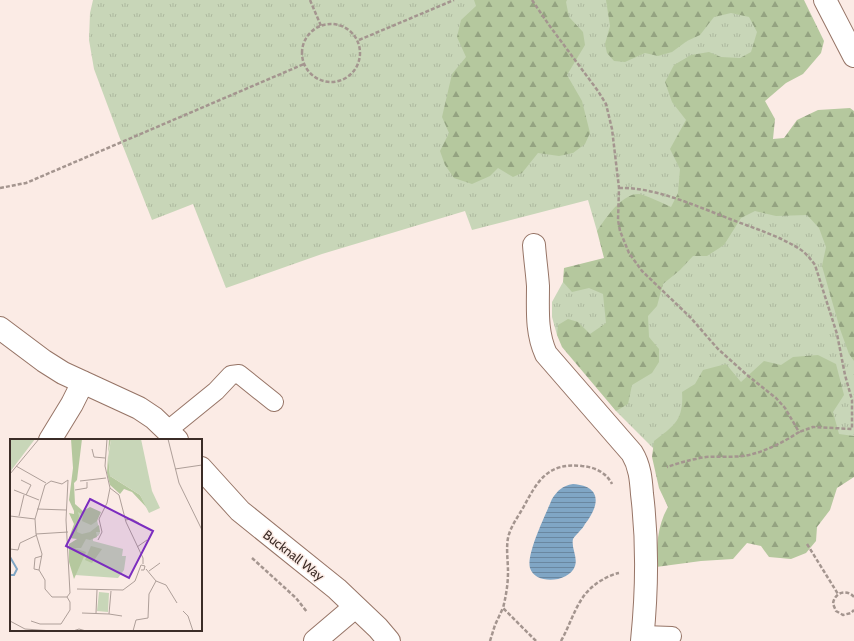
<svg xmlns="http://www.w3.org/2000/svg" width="854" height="641" font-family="Cabin,sans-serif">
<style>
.grass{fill:url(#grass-tufts)}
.forest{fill:url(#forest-firs)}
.water{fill:url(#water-rules)}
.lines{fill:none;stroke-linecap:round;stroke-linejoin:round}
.service-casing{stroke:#967466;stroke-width:20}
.minor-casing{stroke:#967466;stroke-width:24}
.path{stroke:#a4958f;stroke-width:2.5;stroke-dasharray:4 2;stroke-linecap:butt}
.service{stroke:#fff;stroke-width:18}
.minor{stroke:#fff;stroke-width:22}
.labels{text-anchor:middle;stroke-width:3;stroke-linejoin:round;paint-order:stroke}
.street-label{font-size:13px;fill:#3b2c27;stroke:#fbebe5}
.inset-river{fill:none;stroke:#80a6c5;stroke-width:2}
.inset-road{fill:none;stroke:#ae9f99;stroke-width:1}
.view{fill:#7b2cbf;fill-opacity:0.15;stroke:#7b2cbf;stroke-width:2}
.inset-edge{fill:none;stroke:#3b2c27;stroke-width:2}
</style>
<defs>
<pattern id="grass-tufts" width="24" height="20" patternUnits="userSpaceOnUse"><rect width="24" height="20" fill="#c8d6b8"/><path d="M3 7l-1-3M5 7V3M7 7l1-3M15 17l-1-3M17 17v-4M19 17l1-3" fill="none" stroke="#adb89e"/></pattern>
<pattern id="forest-firs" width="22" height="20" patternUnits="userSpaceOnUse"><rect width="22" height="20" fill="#b5c89e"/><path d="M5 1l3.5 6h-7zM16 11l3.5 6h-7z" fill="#94a381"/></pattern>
<pattern id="water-rules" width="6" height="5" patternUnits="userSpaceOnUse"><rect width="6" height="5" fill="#80a6c5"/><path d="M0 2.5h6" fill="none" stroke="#6a87a0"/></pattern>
</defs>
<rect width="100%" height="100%" fill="#fbebe5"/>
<path class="grass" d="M 93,0 L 754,0 L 769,22 L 758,54 L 713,100 L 808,198 L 842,243 L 854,326 L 854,447 L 660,455 L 616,411 L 557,335 L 552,317 L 552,302 L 563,282 L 616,264 L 597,231 L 588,200 L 472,230 L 465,211 L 322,254 L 226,288 L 193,204 L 152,220 L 119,136 L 94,69 L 89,40 L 90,13 Z"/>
<path class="forest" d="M 474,0 L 567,0 L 566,2 L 569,17 L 583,32 L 585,45 L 567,75 L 582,101 L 590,133 L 585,144 L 573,153 L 559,156 L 538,153 L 522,173 L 513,177 L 498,168 L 490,176 L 472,184 L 454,178 L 445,165 L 440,151 L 449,133 L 442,117 L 452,74 L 466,57 L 457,37 L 461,20 L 476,6 Z
M 606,0 L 804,0 L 824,41 L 821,53 L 803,74 L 786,83 L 765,101 L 775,119 L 773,139 L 784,138 L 797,120 L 818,110 L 850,108 L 854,111 L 854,361 L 849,354 L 840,329 L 822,266 L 826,247 L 819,228 L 807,215 L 776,216 L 755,211 L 741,218 L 724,245 L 707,256 L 693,256 L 680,270 L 663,284 L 657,306 L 648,316 L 649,337 L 659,349 L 659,362 L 652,373 L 632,385 L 628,404 L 616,411 L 562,347 L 557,335 L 558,325 L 568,319 L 578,322 L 590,334 L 606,323 L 603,294 L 589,288 L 572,292 L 563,282 L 564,268 L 604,258 L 597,231 C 605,219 622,193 639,194 C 646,195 664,204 671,207 L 678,193 L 680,169 L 670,149 L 686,120 L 672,102 L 665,82 L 674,65 L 691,55 L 709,52 L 721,57 L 740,58 L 751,52 L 757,32 L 749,17 L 731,13 L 714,17 L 700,35 L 687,41 L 672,52 L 658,56 L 645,53 L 625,62 L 614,61 L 607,53 L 605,44 L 610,26 Z
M 818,355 L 836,364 L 844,395 L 833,412 L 839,434 L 854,436 L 854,477 L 837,488 L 830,510 L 817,527 L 816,541 L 806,553 L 791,559 L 769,557 L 761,546 L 747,543 L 733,559 L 701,561 L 656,567 C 657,546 657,526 668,507 L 659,488 L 652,457 L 654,441 C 674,426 684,420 682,392 L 695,384 L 703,370 L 726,364 L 741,382 L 764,361 L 781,365 L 793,357 Z"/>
<path class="water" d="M 573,484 C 602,486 600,505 585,524 C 582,530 576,534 573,539 C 571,548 578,557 575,566 C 569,583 535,585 530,568 C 526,554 546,514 552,499 C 558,490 562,486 573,484 Z"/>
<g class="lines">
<g class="service-casing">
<path id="service" d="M 168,430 L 216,391 L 231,375 L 239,374 L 274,402
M 643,635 L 672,636"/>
</g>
<g class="minor-casing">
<path id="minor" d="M 825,0 L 854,56
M 534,245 C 535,259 537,272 538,286 C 538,310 536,332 546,354 L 632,453 C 640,466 641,480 642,494 C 648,543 647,592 642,641
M 0,328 L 44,361 L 63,373 L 139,408 L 154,418 L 177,440
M 50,440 L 72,404 L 83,382
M 201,468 L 240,511 L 337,589 L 378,628 L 389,641
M 315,641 L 355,607"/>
</g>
<path class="path" d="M 310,0 L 321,26
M 532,0 L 549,25 L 598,91 L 606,104 L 612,129 L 619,188 L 618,220 L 620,231 L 629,253 L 642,271 L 690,317 L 718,349 L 747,375 L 776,398 L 785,408 L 799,432 C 784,442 766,451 749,455 C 734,458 720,456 706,457 C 692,459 679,463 667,467
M302 53a29 29 0 1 1 58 0a29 29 0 1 1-58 0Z
M 359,40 L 454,0
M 0,188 L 26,183 L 304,64
M 619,188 C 655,187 696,206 730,219 C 753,228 777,235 798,248 C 805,252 810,258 815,265 L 837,334 L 845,375 L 852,400 L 852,429 L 813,427 L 799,432
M 807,544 L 838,594
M 252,558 L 296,598 L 307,612
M 854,597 C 846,588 834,593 833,604 L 836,611 L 843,615 L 851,613 L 854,610
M 490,641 L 495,625 L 503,608
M 536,641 L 503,608 C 506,596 508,584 508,572 C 508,561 506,549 508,538 C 510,528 517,518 523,508 C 537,482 547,462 582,466 C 594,467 606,472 612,484
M 561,641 C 574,618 577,594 602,580 C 607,577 613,574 619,573"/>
<use href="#service" class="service"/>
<use href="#minor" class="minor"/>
</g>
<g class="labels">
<g class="street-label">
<text transform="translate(294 555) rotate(38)" y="5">Bucknall Way</text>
</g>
</g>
<g transform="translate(10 439)">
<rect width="192" height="192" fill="#fbebe5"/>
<path d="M 68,71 L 87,81 L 90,94 L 88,97 L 83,97 L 83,102 L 113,110 L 112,117 L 116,117 L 114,131 L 108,139 L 65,136 L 63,109 L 70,105 L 66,94 L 66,72 ZM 89,153 L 99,154 L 98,173 L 87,172 Z" fill="#c8d6b8"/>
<path d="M 61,0 L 72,0 L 67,41 L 64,44 L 65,65 L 73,72 L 80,68 L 91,73 L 87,82 L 81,86 L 72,82 L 73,76 L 68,73 L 69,77 L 67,93 L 72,95 L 80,93 L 89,86 L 90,93 L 86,93 L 87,98 L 80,101 L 76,100 L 71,109 L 64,109 L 76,113 L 64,140 L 59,123 L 59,105 L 67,100 L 59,99 L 64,85 L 59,74 L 64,75 L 64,72 L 59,61 L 63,29 ZM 99,0 L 101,0 L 98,15 L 100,37 L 130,56 L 138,70 L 122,53 L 114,50 L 110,55 L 100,46 L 97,34 ZM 81,107 L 92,110 L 82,124 L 75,121 Z" fill="#b5c89e"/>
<path d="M 0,0 L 25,0 L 0,33 Z" fill="#c8d6b8"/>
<path d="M 101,0 L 131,0 L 142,52 L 150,69 L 139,74 L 130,56 L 100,37 L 98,19 Z" fill="#c8d6b8"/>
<path class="inset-river" d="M 0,118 L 7,130 L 4,136 L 0,136"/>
<path class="inset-road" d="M 97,0 L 95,27 L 100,49M 158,0 L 169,44 L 192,91M 82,10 L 84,18 L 95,19M 6,27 L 36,44M 165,30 L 192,26M 0,35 L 29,0M 11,41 L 21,46 L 16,56M 70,42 L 96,39M 100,49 L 109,56 L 116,83 L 133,119 L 133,125M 4,51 L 29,61M 65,51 L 77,49 L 77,43M 27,70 L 56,71M 0,77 L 25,80M 9,77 L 14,56M 115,81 L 122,80 L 129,84M 26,95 L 58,93M 88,101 L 92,93 L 89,80 L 97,64 L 100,49M 10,104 L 27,96M 127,108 L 137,101M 0,110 L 8,111 L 10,104M 136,130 L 146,142 L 156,146 L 167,164M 29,131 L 24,130 L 25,119 L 32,117M 139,132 L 150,124M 67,150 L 113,151 L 125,142 L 131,126 L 135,127 L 134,131 L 131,131M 57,158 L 42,158 L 35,150 L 35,141 L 29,131 L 32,115 L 26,95 L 25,80 L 35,46 L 41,42 L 52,45 L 58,41M 173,172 L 178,177 L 183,192M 72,174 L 99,175 L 101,152M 86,174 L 87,151M 99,175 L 112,177M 0,182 L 15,190 L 43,192M 21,182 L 30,185 L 51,185 L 60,171 L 60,163 L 57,158 L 60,154 L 56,81 L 58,41M 63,192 L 69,190 L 76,192M 123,192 L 126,181 L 138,179 L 139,155 L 146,142"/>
<path class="view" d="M 80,60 L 143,92 L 119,139 L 56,107 Z"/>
<rect width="192" height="192" class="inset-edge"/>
</g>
</svg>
